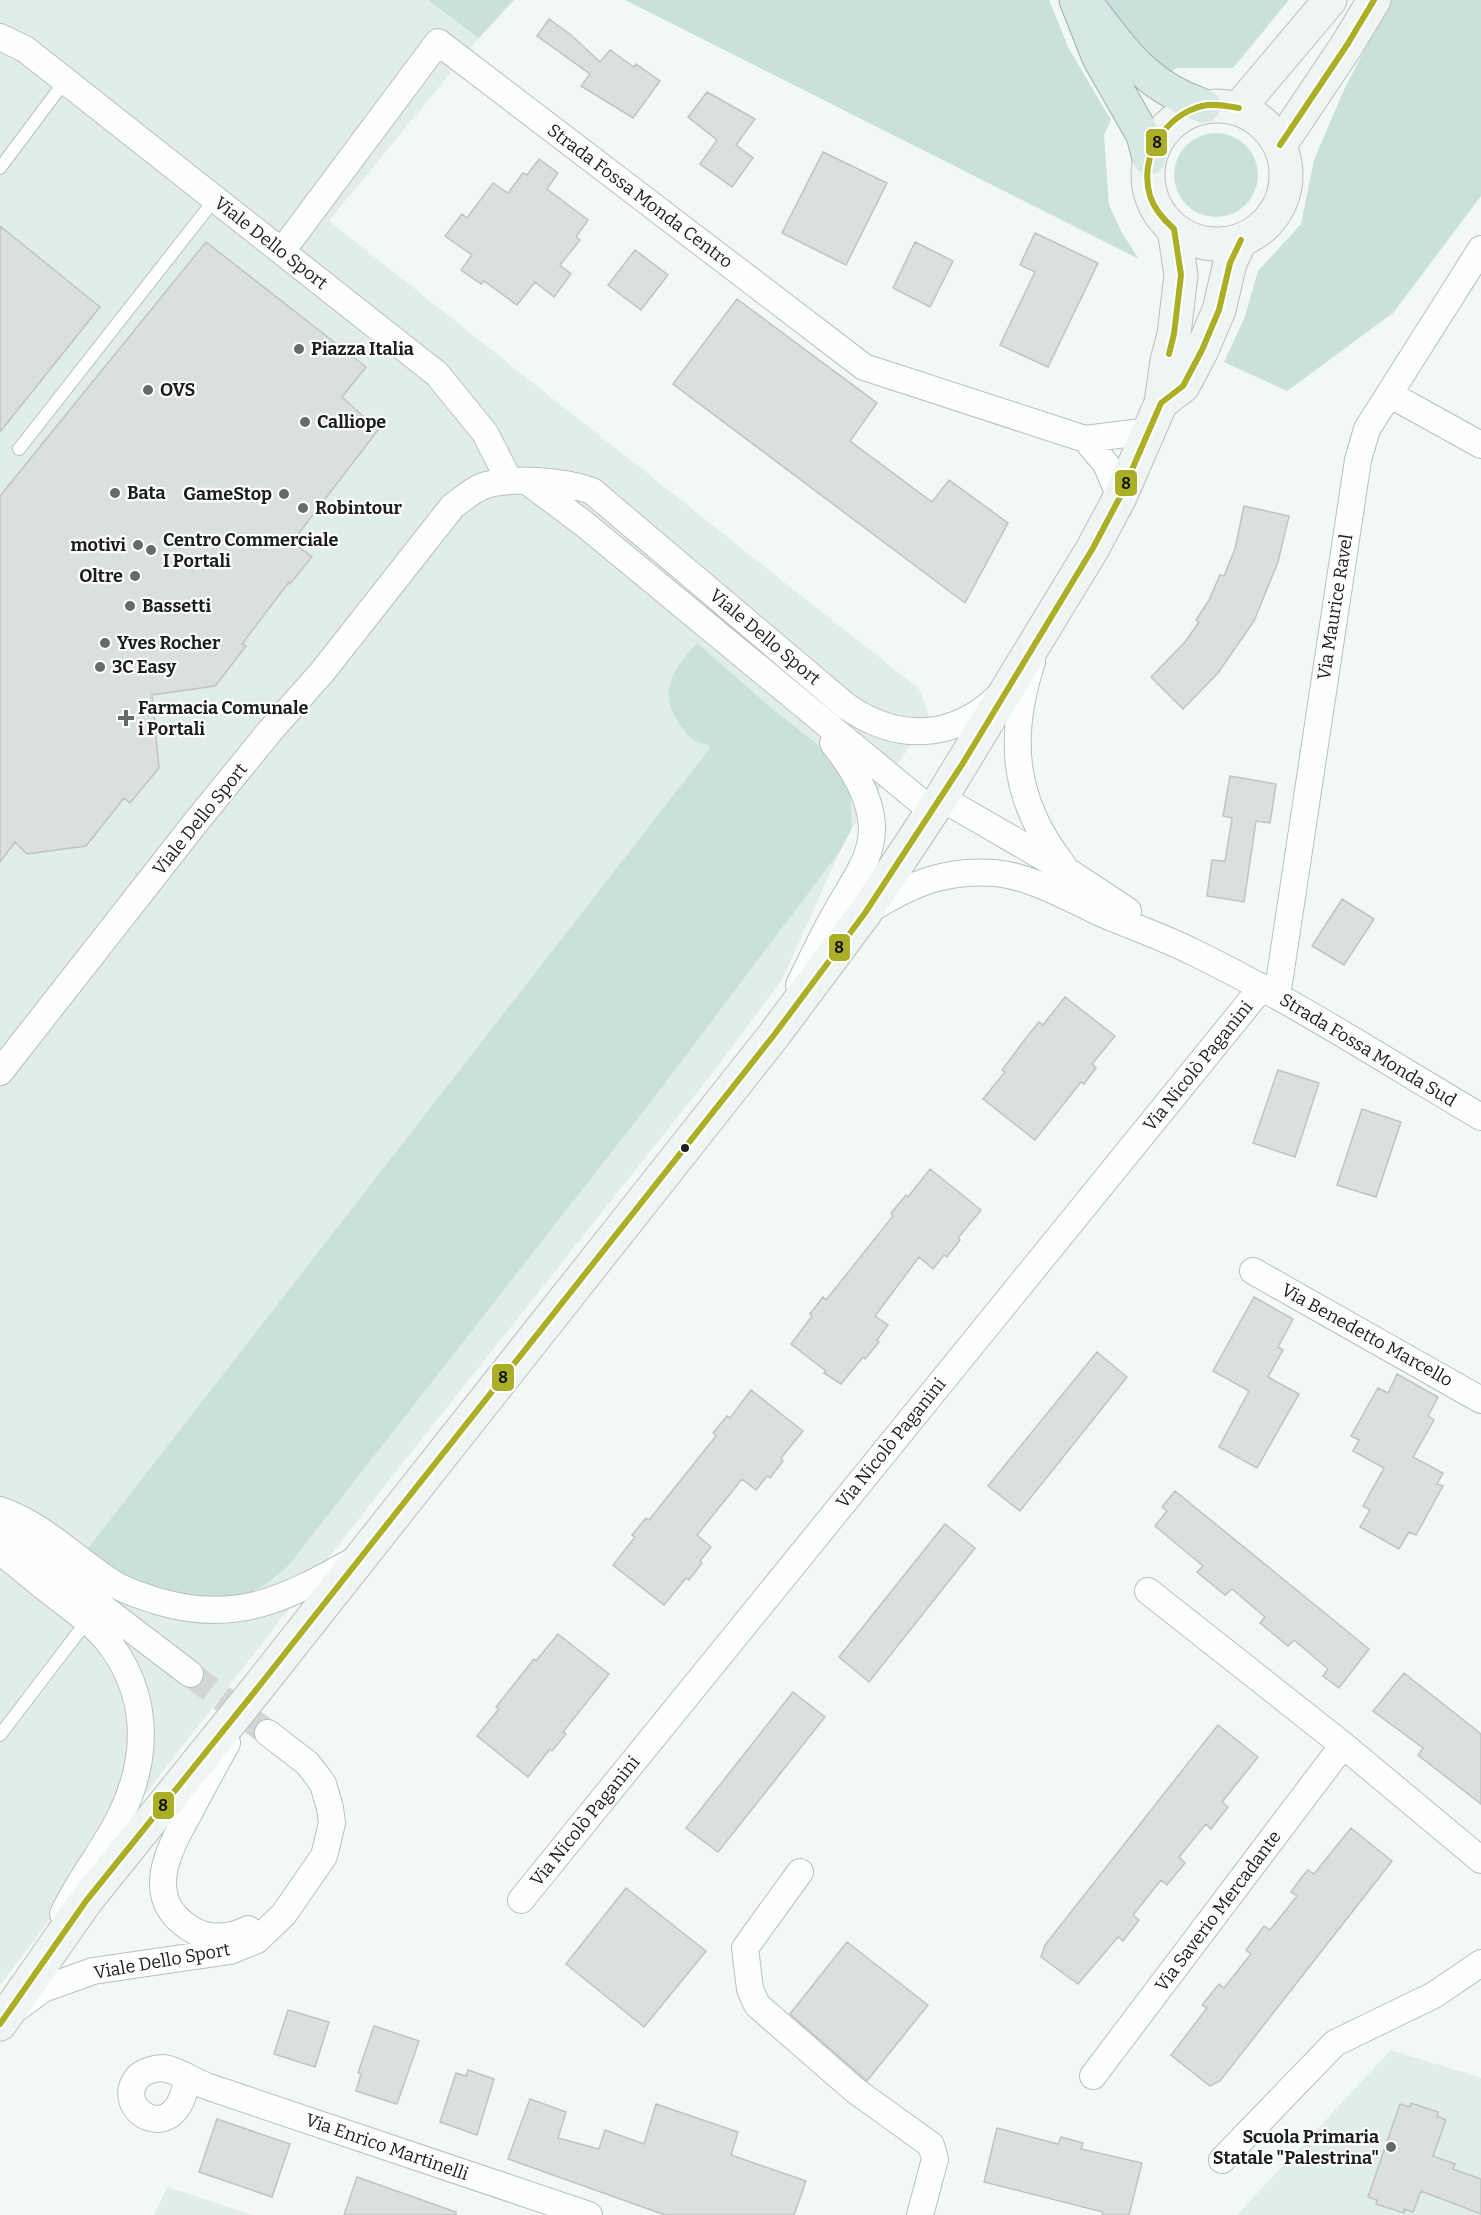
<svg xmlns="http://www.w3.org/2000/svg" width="1481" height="2215" font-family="Bitter,serif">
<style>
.built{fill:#e0edea}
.green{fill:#c9e1da}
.building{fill:#dbe0de;stroke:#bfc4c2;stroke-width:1.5}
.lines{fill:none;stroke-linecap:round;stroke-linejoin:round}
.minor-tunnel{stroke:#d2d7d6;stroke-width:26;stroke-dasharray:26 13;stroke-linecap:butt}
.service-casing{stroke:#babfbd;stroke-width:14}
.minor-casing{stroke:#babfbd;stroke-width:28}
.secondary-casing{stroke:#babfbd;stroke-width:35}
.trunk-casing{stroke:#9bb2ae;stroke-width:35}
.service{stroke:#fdfefe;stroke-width:12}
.minor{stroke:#fdfefe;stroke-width:26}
.secondary{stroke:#eff5f4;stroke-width:33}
.trunk{stroke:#d6e7e4;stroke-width:33}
.bus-1-casing{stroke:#fff;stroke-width:10}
.bus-1{stroke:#aaaf25;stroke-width:6}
.poi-dot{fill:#666b6a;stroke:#fff;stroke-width:2}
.bus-dot{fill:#1a1f1e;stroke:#fff;stroke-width:2}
.labels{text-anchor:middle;stroke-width:4.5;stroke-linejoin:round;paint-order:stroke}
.street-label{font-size:18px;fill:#1a1f1e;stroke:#fff}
.poi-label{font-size:18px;font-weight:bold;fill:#1a1f1e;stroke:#fff;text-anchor:start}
.line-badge{stroke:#fff;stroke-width:2}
.pale-badge-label{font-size:16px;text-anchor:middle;font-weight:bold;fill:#111}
</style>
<rect width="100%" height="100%" fill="#f2f8f6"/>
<path class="built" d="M 0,0 L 428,0 L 479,38 L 329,221 L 919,689 L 930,718 L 852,828 L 840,851 L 783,978 L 718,1066 L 379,1493 L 170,1762 L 0,1985 Z
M 1391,2050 L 1481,2078 L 1481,2215 L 1237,2215 Z
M 167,2187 L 253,2215 L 154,2215 Z"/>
<path class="green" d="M 428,0 L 514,0 L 479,38 Z
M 625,0 L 1049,0 L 1069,49 L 1111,120 L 1104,135 L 1109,205 L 1122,233 L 1139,259 Z
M 1098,0 L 1289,0 L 1233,68 L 1176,68 L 1165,77 Z
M 1390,0 L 1481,0 L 1481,196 L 1393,313 L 1287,391 L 1224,362 L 1244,319 L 1258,271 L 1301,224 L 1314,160 L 1343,92 Z
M1174 175a42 42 0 1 1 84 0a42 42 0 1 1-84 0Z
M 697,643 L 771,708 L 816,743 L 850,788 L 852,828 L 840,851 L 653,1099 L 288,1566 L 262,1587 L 243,1594 L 219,1597 L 190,1596 L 137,1585 L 86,1551 L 710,748 L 707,744 C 695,744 687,735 681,726 C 656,693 673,670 697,643 Z"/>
<path class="building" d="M 549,19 L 571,35 L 600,62 L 610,50 L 634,67 L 636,64 L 660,81 L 633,118 L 581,86 L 590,74 L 537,36 Z
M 707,92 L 755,119 L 736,145 L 753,158 L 732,187 L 700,164 L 717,140 L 688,117 Z
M 823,152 L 887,183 L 846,265 L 782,233 Z
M 539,159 L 558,173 L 547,189 L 588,220 L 576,237 L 580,240 L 560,265 L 571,274 L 554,297 L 535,282 L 517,305 L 484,281 L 481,284 L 461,270 L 472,255 L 445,236 L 462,214 L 467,218 L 493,183 L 508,193 L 523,173 L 527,175 Z
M 0,226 L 100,307 L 0,432 Z
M 1035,233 L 1098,263 L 1048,367 L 1000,345 L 1035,272 L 1020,265 Z
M 206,242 L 366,367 L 342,397 L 378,430 L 292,542 L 312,557 L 290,584 L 289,582 L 242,644 L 246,646 L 220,680 L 215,686 L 152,695 L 159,768 L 130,803 L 124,798 L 86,846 L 27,854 L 15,842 L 0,862 L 0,496 Z
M 915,242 L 953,261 L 930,307 L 893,288 Z
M 635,250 L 668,275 L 641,310 L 608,285 Z
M 737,299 L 877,403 L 850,441 L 932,502 L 949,480 L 1008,523 L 965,603 L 673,384 Z
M 1244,506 L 1289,516 L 1278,562 L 1254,621 L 1218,673 L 1183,709 L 1151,677 L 1185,642 L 1199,622 L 1196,620 L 1209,600 L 1220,575 L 1224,576 L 1235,549 Z
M 1230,776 L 1276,784 L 1270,823 L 1256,821 L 1244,902 L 1207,896 L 1212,860 L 1225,861 L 1232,818 L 1223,816 Z
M 1342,899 L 1374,919 L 1344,965 L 1312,946 Z
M 1065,997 L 1115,1036 L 1092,1064 L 1096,1068 L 1084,1084 L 1081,1082 L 1035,1140 L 983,1099 L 1005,1072 L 1002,1070 L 1026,1038 L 1039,1022 L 1043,1025 Z
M 1278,1070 L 1319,1083 L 1295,1157 L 1253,1143 Z
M 1362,1109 L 1401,1122 L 1376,1197 L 1337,1185 Z
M 930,1169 L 981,1210 L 958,1238 L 960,1240 L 947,1257 L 944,1255 L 933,1269 L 919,1257 L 875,1316 L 888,1325 L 877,1340 L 879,1342 L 865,1359 L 863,1357 L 841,1384 L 824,1373 L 826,1371 L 791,1344 L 812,1316 L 810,1314 L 823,1297 L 826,1300 L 893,1216 L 891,1213 L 906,1195 L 908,1197 Z
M 1254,1297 L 1293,1319 L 1278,1347 L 1283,1350 L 1268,1377 L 1299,1394 L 1257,1468 L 1219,1447 L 1249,1391 L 1213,1371 Z
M 1097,1352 L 1127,1377 L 1020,1511 L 988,1486 Z
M 1397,1374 L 1438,1397 L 1428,1416 L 1434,1420 L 1413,1457 L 1443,1473 L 1437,1484 L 1443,1486 L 1416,1535 L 1409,1532 L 1399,1549 L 1360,1527 L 1370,1510 L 1363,1506 L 1384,1468 L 1353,1451 L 1359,1440 L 1351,1436 L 1378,1388 L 1388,1393 Z
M 751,1390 L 803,1431 L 781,1458 L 783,1461 L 770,1478 L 767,1476 L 756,1490 L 742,1479 L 697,1535 L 711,1547 L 700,1561 L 702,1563 L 689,1580 L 686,1578 L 664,1605 L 613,1565 L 635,1537 L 632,1535 L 646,1518 L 649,1520 L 716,1436 L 713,1433 L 727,1416 L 730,1418 Z
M 1175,1491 L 1369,1649 L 1339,1688 L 1323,1676 L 1328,1669 L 1294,1640 L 1288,1646 L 1260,1623 L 1265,1617 L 1232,1589 L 1225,1595 L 1197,1572 L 1203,1566 L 1155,1526 L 1167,1511 L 1162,1507 Z
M 945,1524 L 975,1548 L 869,1682 L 839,1657 Z
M 558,1634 L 609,1674 L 563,1732 L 566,1734 L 552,1751 L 550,1749 L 528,1777 L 477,1736 L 499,1709 L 496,1707 L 534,1659 L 536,1661 Z
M 1404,1673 L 1481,1734 L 1481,1804 L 1418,1755 L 1423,1748 L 1373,1711 Z
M 793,1692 L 825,1717 L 718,1852 L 686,1828 Z
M 1218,1725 L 1258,1757 L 1222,1802 L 1228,1807 L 1211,1829 L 1206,1824 L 1179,1857 L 1185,1863 L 1167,1885 L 1161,1880 L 1133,1915 L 1139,1920 L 1123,1941 L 1118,1937 L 1078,1984 L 1041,1957 L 1045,1945 Z
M 1351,1828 L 1392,1861 L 1220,2081 L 1210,2086 L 1171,2055 L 1207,2008 L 1202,2005 L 1219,1984 L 1224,1988 L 1251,1954 L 1246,1950 L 1264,1926 L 1270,1930 L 1297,1896 L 1291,1892 L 1301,1878 L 1308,1870 L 1314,1874 Z
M 626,1888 L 706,1951 L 644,2027 L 566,1964 Z
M 847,1942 L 928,2005 L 867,2081 L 790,2014 Z
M 288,2010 L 329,2022 L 315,2067 L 274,2054 Z
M 374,2026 L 419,2041 L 397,2104 L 356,2091 L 361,2074 L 358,2073 Z
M 468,2070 L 494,2079 L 477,2135 L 440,2122 L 456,2073 L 466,2076 Z
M 530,2099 L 566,2112 L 558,2138 L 599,2149 L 605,2130 L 644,2144 L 656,2104 L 738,2132 L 731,2155 L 806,2181 L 794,2215 L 665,2215 L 508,2159 Z
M 1411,2103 L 1438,2112 L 1437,2116 L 1446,2120 L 1433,2156 L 1455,2164 L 1453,2169 L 1481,2179 L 1481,2214 L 1421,2191 L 1413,2212 L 1404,2209 L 1404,2213 L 1376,2204 L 1377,2200 L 1368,2197 L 1400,2104 L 1410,2107 Z
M 217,2119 L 290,2144 L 272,2197 L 199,2172 Z
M 997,2128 L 1058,2144 L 1061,2137 L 1083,2143 L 1081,2149 L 1142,2163 L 1129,2215 L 1102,2215 L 1103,2212 L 984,2182 Z
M 357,2177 L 456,2212 L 456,2215 L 344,2215 Z"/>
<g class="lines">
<path class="minor-tunnel" d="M 190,1674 L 268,1733"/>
<g class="service-casing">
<path id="service" d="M 0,168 L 65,81
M 19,449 L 215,199
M 0,1735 L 87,1621"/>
</g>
<g class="minor-casing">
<path id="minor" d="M 0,37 L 25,49 L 437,374 L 485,433 L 509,480
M 282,251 L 438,42 L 864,367 L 1085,439 L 1142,432 L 1149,428
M 1389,394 L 1481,445
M 1085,439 L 1106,464 L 1120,497
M 528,482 L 583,523 L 932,811
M 1032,662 C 1007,738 1013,801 1063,865
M 941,798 L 1069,872 L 1128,911
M 871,909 C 911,884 946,869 995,873 C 1031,876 1072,900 1105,915 C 1134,927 1165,938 1193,952 C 1292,1000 1386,1061 1481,1117
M 799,985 C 812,959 824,932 839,907 C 850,887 865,867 870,845 C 879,809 854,769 833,743
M 1277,996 L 1358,460 L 1367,429 L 1481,249
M 0,1072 L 196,822 L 270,731 L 323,671 L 452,507 C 462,499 471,491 483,486 C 512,476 564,481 592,491 L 846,706 C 896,741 951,741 997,698
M 1253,1271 L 1481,1400
M 0,1510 C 42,1524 74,1558 111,1582 C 124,1591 142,1596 157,1601 C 237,1625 286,1598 355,1560
M 0,1529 L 190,1674
M 0,1551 C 19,1566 37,1582 57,1597 C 73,1610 93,1623 106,1639 C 149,1692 150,1755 121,1815 C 104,1850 79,1879 63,1914
M 1148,1591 L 1343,1745 L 1481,1860
M 227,1743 C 215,1765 203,1786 192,1808 C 170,1847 140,1897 191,1929 C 208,1940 232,1938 248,1929
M 800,1872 L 745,1948 L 750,1989 L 757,2005 L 856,2091 L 931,2145 L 935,2159 L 920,2215
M 521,1900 L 1262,987
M 17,2008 L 43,1989 L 93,1971 L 230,1951 L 257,1940 L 284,1914 L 324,1856 L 332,1823 L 330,1808 L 323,1784 L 315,1773 L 307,1763 L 268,1733
M 1093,2076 L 1343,1745
M 187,2078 C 177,2153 110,2108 138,2077 C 144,2071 155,2068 163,2068 C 178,2070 193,2081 206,2086 L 589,2215
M 1222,2160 L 1335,2043 L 1434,1995 L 1481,1963"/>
</g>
<g class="secondary-casing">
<path id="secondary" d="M1148 175a69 69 0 1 1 138 0a69 69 0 1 1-138 0Z
M 1239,108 L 1330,0
M 1280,145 L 1347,45 L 1374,0
M 1161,403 L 1183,386 L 1202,350 L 1219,310 L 1230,263 L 1241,240
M 0,2024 L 86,1901 L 252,1695 L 774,1035 L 865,913 L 941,798 L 1093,548 L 1120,497 L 1161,403 L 1167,361 L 1174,334 L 1181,275 L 1174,229"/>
</g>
<g class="trunk-casing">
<path id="trunk" d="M 1076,0 L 1099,58 L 1143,135 L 1149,158
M 1093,12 C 1127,56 1148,87 1204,106"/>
</g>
<use href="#service" class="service"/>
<use href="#minor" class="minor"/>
<use href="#secondary" class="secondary"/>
<use href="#trunk" class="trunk"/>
<g class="bus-1-casing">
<path id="bus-1" d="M 1280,145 L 1347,45 L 1374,0
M 1174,229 C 1164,220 1154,209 1150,196 C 1139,157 1164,116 1202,106 C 1214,103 1227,106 1239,108
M 1169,354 L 1174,334 L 1181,275 L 1174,229
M 0,2024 L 86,1901 L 252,1695 L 774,1035 L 865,913 L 963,763 L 1093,548 L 1120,497 L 1161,403 L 1183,386 L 1202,350 L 1219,310 L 1230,263 L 1241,240"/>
</g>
<use href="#bus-1" class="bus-1"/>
</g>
<g class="poi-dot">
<circle cx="299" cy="349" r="6"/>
<circle cx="148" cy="390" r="6"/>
<circle cx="305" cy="422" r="6"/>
<circle cx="115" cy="493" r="6"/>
<circle cx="284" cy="494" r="6"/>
<circle cx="303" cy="508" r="6"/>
<circle cx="138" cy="545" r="6"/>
<circle cx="151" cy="550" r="6"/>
<circle cx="135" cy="576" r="6"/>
<circle cx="130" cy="606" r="6"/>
<circle cx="105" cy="643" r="6"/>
<circle cx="100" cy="667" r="6"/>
<path d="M123 709h6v6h6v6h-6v6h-6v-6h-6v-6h6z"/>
<circle cx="1391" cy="2147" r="6"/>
</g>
<circle class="bus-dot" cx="685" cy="1148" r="5"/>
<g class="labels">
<g class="street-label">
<text transform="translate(640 196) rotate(37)" y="6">Strada Fossa Monda Centro</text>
<text transform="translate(271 243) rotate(38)" y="6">Viale Dello Sport</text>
<text transform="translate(1335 607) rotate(-81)" y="6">Via Maurice Ravel</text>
<text transform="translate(765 637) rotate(40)" y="6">Viale Dello Sport</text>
<text transform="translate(200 819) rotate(-51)" y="6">Viale Dello Sport</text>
<text transform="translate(1368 1050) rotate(31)" y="6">Strada Fossa Monda Sud</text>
<text transform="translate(1198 1066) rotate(-51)" y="6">Via Nicolò Paganini</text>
<text transform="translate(1367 1335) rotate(29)" y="6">Via Benedetto Marcello</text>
<text transform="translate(891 1443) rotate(-51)" y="6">Via Nicolò Paganini</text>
<text transform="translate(585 1821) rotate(-51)" y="6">Via Nicolò Paganini</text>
<text transform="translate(1218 1911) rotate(-53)" y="6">Via Saverio Mercadante</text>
<text transform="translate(162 1961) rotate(-10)" y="6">Viale Dello Sport</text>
<text transform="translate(387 2147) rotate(19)" y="6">Via Enrico Martinelli</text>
</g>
<g class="poi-label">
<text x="311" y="355">Piazza Italia</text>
<text x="160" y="396">OVS</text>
<text x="317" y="428">Calliope</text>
<text x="127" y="499">Bata</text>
<text x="272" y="500" text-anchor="end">GameStop</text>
<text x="315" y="514">Robintour</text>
<text x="163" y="546">Centro Commerciale<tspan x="163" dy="21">I Portali</tspan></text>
<text x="126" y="551" text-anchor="end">motivi</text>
<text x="123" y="582" text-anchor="end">Oltre</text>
<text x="142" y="612">Bassetti</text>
<text x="117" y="649">Yves Rocher</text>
<text x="112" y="673">3C Easy</text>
<text x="138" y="714">Farmacia Comunale<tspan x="138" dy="21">i Portali</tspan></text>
<text x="1379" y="2143" text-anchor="end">Scuola Primaria<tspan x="1379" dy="21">Statale "Palestrina"</tspan></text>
</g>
</g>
<g class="line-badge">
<rect x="1145" y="128" width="23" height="29" rx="6" fill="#aaaf25"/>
<rect x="1114" y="469" width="24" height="28" rx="6" fill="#aaaf25"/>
<rect x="828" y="933" width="23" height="29" rx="6" fill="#aaaf25"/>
<rect x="491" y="1363" width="24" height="29" rx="6" fill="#aaaf25"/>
<rect x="152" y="1791" width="23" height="29" rx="6" fill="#aaaf25"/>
</g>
<g class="pale-badge-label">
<text x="1157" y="148">8</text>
<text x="1126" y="489">8</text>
<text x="839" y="953">8</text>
<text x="503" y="1383">8</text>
<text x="163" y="1811">8</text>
</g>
</svg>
